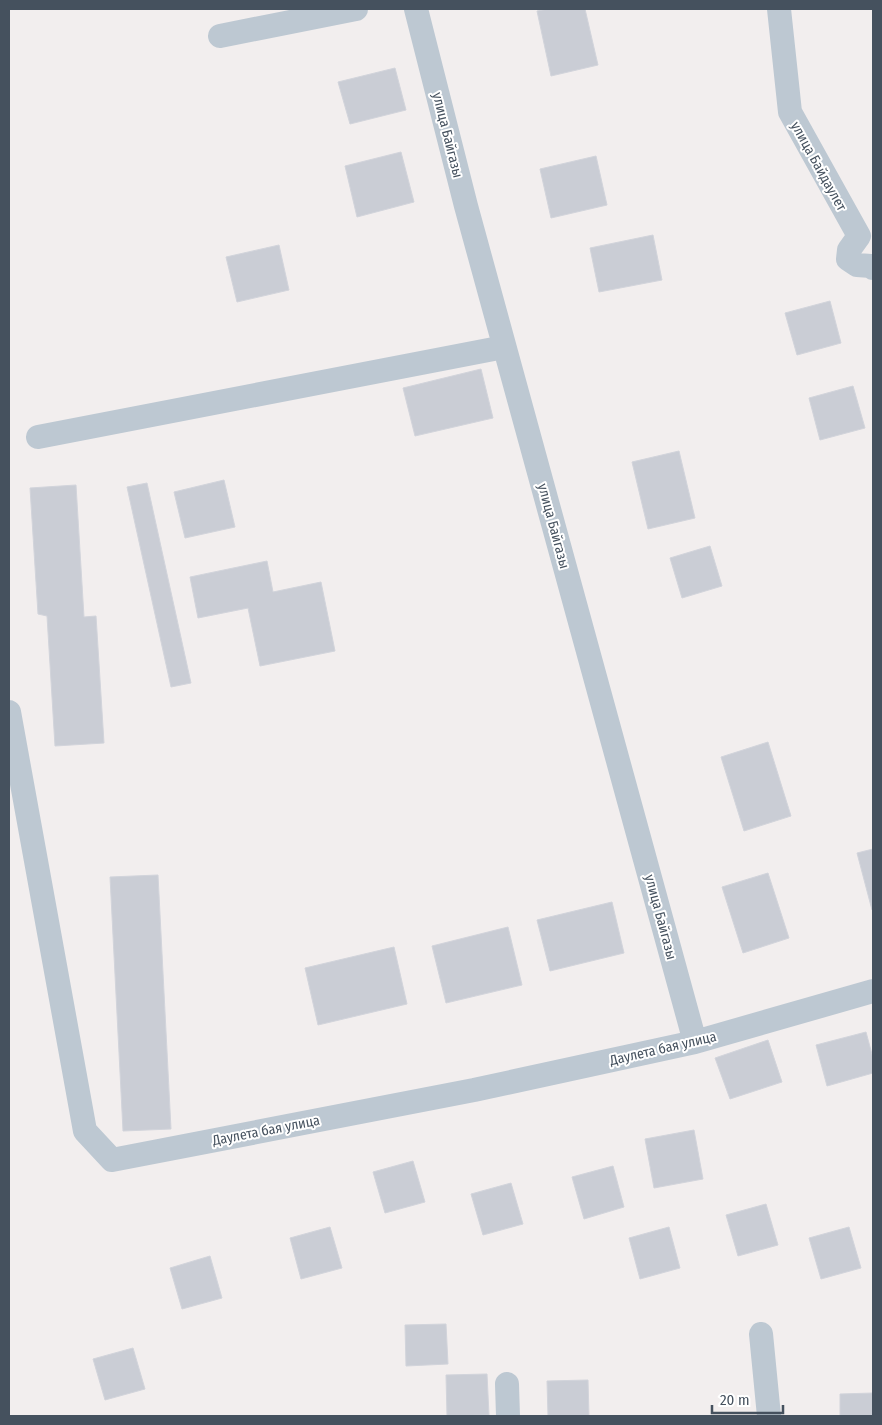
<svg xmlns="http://www.w3.org/2000/svg" width="882" height="1425" font-family="'Fira Sans Condensed',sans-serif">
<style>
.building{fill:#cacdd5;stroke:#d2d4db}
.lines{fill:none;stroke-linecap:round;stroke-linejoin:round}
.minor{stroke:#bdc8d2;stroke-width:24}
.labels{text-anchor:middle;stroke-width:4;stroke-linejoin:round;paint-order:stroke}
.street-label{font-size:14px;fill:#45515e;stroke:#fff}
</style>
<rect width="100%" height="100%" fill="#f2eeee"/>
<path class="building" d="M 548,9 L 585,9 L 598,65 L 551,76 L 537,11 Z
M 395,68 L 406,110 L 350,124 L 338,82 Z
M 401,152 L 414,202 L 357,217 L 345,166 Z
M 596,156 L 607,205 L 551,218 L 540,169 Z
M 653,235 L 662,280 L 599,292 L 590,248 Z
M 279,245 L 289,290 L 237,302 L 226,257 Z
M 830,301 L 841,343 L 797,355 L 785,313 Z
M 481,369 L 493,418 L 415,436 L 403,388 Z
M 853,386 L 865,428 L 820,440 L 809,398 Z
M 679,451 L 695,518 L 648,529 L 632,462 Z
M 224,480 L 235,527 L 185,538 L 174,492 Z
M 147,483 L 191,683 L 171,687 L 127,487 Z
M 76,485 L 84,617 L 96,616 L 104,743 L 55,746 L 47,616 L 38,614 L 30,488 Z
M 710,546 L 722,586 L 682,598 L 670,558 Z
M 267,561 L 273,592 L 321,582 L 335,651 L 260,666 L 248,608 L 198,618 L 190,577 Z
M 768,742 L 791,816 L 744,831 L 721,757 Z
M 873,849 L 873,909 L 872,910 L 857,853 Z
M 768,873 L 789,938 L 743,953 L 722,887 Z
M 158,875 L 171,1129 L 123,1131 L 110,877 Z
M 612,902 L 624,953 L 550,971 L 537,920 Z
M 508,927 L 522,985 L 446,1003 L 432,946 Z
M 394,947 L 407,1004 L 318,1025 L 305,968 Z
M 866,1032 L 873,1058 L 873,1073 L 827,1086 L 816,1045 Z
M 768,1040 L 782,1082 L 730,1099 L 715,1058 Z
M 694,1130 L 703,1179 L 654,1188 L 645,1139 Z
M 413,1161 L 425,1202 L 385,1213 L 373,1172 Z
M 613,1166 L 624,1207 L 584,1219 L 572,1177 Z
M 511,1183 L 523,1224 L 483,1235 L 471,1194 Z
M 766,1204 L 778,1245 L 738,1256 L 726,1215 Z
M 330,1227 L 342,1268 L 301,1279 L 290,1238 Z
M 669,1227 L 680,1268 L 640,1279 L 629,1238 Z
M 849,1227 L 861,1268 L 821,1279 L 809,1238 Z
M 210,1256 L 222,1298 L 182,1309 L 170,1268 Z
M 446,1324 L 448,1364 L 406,1366 L 405,1325 Z
M 133,1348 L 145,1389 L 105,1400 L 93,1359 Z
M 487,1374 L 489,1415 L 447,1416 L 446,1375 Z
M 588,1380 L 589,1416 L 548,1416 L 547,1381 Z
M 873,1393 L 873,1416 L 840,1416 L 840,1394 Z"/>
<g class="lines">
<path class="minor" d="M 416,9 L 466,206 L 695,1042
M 779,9 L 790,112 L 859,236 L 849,250 L 848,259 L 857,265 L 871,266 L 873,268
M 220,36 L 356,9
M 38,437 L 504,347
M 9,712 L 85,1131 L 112,1160 L 474,1090 L 695,1042 L 873,991
M 761,1334 L 769,1416
M 507,1384 L 508,1416"/>
</g>
<g class="labels">
<g class="street-label">
<text transform="translate(448 135) rotate(76)" y="5">улица Байгазы</text>
<text transform="translate(819 166) rotate(61)" y="5">улица Байдаулет</text>
<text transform="translate(554 526) rotate(75)" y="5">улица Байгазы</text>
<text transform="translate(661 917) rotate(75)" y="5">улица Байгазы</text>
<text transform="translate(663 1048) rotate(-13)" y="5">Даулета бая улица</text>
<text transform="translate(266 1130) rotate(-11)" y="5">Даулета бая улица</text>
</g>
</g>
<rect width="882" height="1425" fill="none" stroke="#45515e" stroke-width="20"/>
<path d="M712 1405v8h71v-8" fill="none" stroke="#45515e" stroke-width="2.5"/>
<text x="720" y="1405" font-size="15" fill="#45515e" stroke="#ffffff" stroke-width="4" paint-order="stroke">20 m</text>
</svg>
